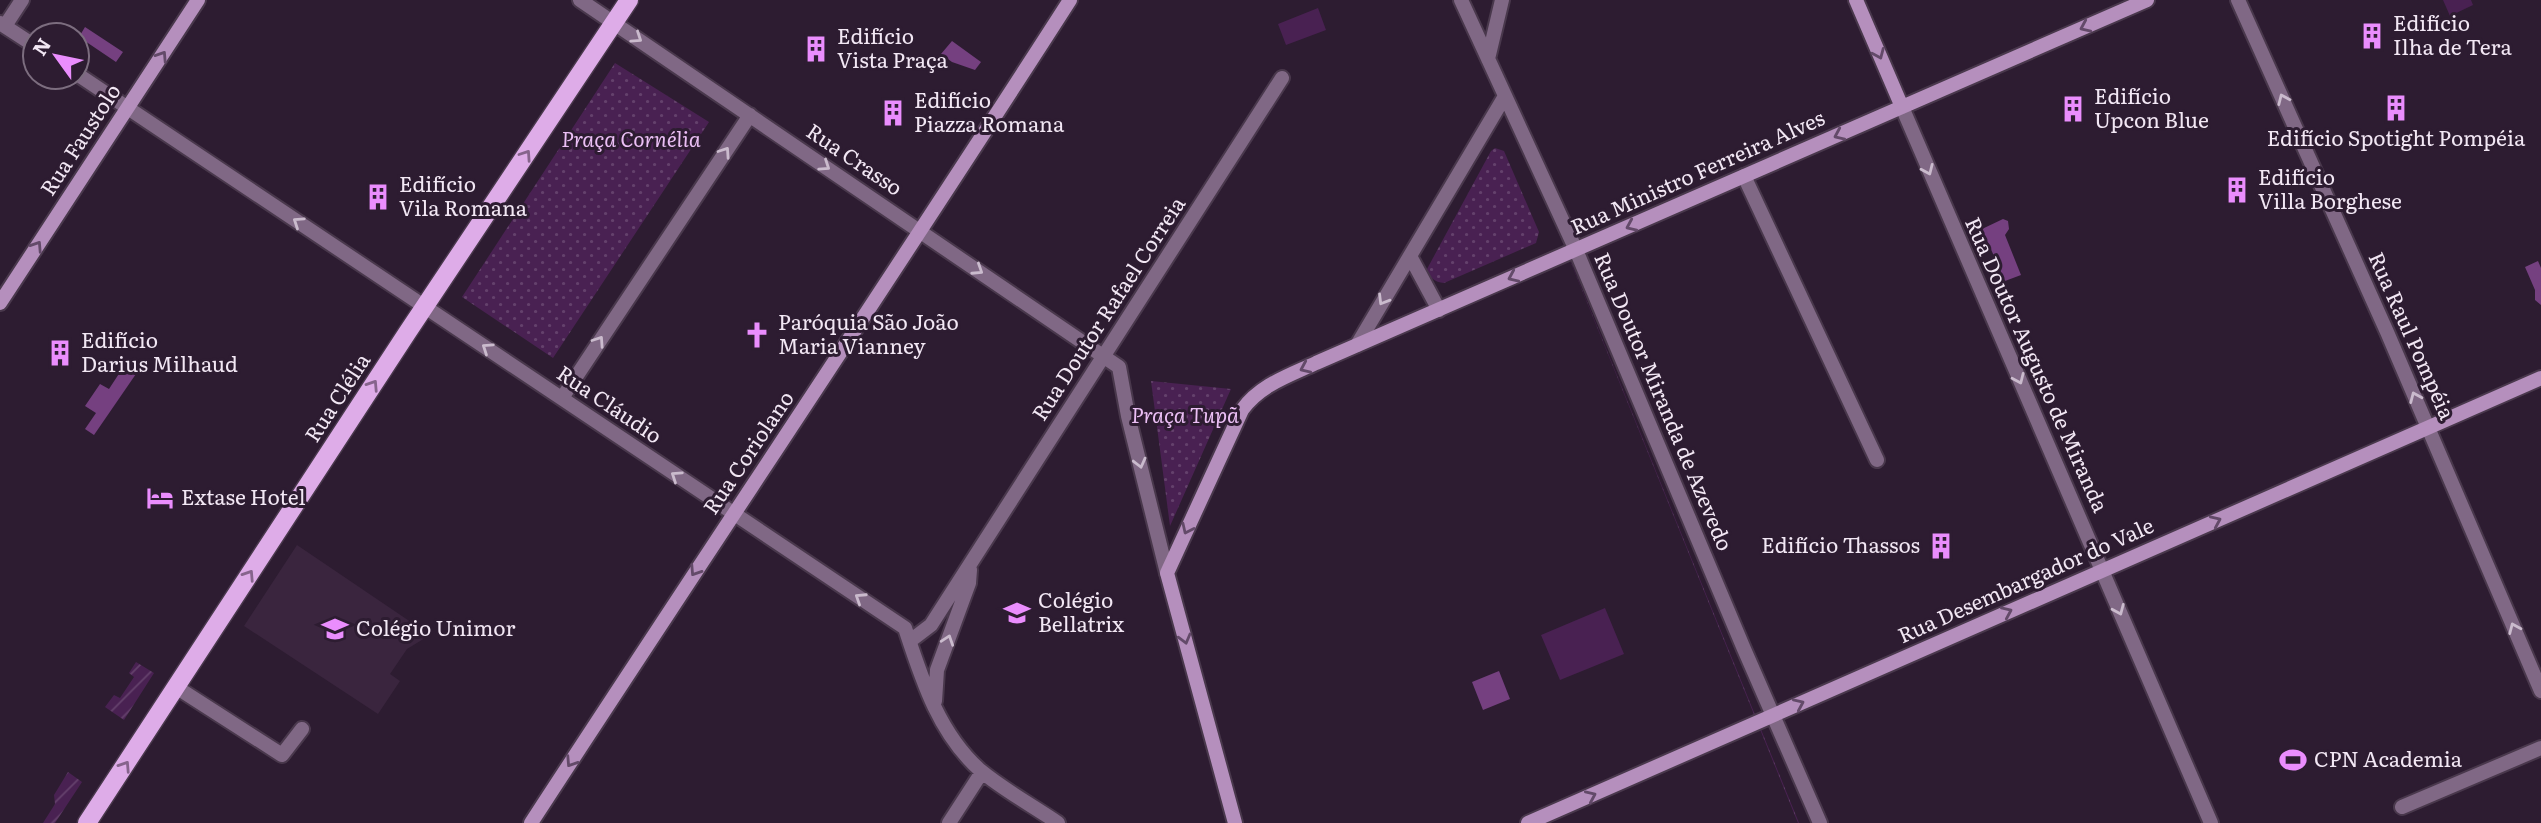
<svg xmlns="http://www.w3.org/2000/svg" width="2541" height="823" font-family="Literata,serif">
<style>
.built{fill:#3a253e}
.grass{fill:url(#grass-dots)}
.garden{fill:url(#garden-furrows)}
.pitch{fill:#492152}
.water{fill:#754080}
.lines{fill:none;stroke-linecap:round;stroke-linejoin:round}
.street-casing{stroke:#49384c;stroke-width:18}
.secondary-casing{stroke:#49384c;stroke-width:18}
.primary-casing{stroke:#49384c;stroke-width:21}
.street{stroke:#806885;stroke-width:14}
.secondary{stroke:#b58fbd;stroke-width:14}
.primary{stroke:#deace8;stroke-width:18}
.oneway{stroke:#634a69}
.oneway2{stroke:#cabbcd}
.oneway3{stroke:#86648c}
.labels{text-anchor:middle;stroke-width:6;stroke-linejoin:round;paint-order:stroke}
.poi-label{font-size:21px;fill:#f2e7f4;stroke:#2d1c31;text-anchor:start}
.street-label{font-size:21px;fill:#f2e7f4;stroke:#2d1c31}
.park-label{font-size:21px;font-style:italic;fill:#ebbff5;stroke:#2d1c31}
</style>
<defs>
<pattern id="grass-dots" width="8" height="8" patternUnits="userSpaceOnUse" patternTransform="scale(1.75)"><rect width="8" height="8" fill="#492152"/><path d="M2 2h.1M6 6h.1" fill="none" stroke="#64416c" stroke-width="1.8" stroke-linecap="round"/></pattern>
<pattern id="garden-furrows" width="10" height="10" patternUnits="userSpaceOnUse" patternTransform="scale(1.75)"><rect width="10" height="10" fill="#492152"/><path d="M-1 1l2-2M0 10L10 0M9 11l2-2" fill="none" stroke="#64416c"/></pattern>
</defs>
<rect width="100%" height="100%" fill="#2d1c31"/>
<path class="built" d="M 297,545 L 430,635 L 407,649 L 390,674 L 400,681 L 378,714 L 244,626 Z"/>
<path class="grass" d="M 615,63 L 709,122 L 553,358 L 462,297 Z
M 1495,148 L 1504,151 L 1539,232 L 1536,243 L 1444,283 C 1435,282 1429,278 1427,269 L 1491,151 Z
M 1151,381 L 1231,389 L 1170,526 Z"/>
<path class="garden" d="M 1492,68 L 1799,823 L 1798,823 Z
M 136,662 L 154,673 L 124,720 L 105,707 L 114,695 L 120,698 L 134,677 L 129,673 Z
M 68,772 L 82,782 L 55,823 L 43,823 L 55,804 L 54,795 Z"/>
<path class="pitch" d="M 2443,0 L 2471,0 L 2473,5 L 2450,16 Z
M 1318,8 L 1326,30 L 1286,45 L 1278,24 Z
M 1605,608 L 1624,654 L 1560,680 L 1541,635 Z"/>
<path class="water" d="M 85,27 L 123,52 L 116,62 L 79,37 Z
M 952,41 L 981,62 L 975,70 L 952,62 L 941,54 Z
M 2003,219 L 2008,221 L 2009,229 L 2005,235 L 2021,275 L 2005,281 L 1982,229 Z
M 2538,261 L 2541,268 L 2541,305 L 2535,300 L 2535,290 L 2525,267 Z
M 126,363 L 138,371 L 94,435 L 85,429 L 96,413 L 85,406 L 100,384 L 109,389 Z
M 1499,671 L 1510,699 L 1483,710 L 1472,682 Z"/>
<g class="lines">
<g class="street-casing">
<path id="street" d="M 580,0 L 1119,367 L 1128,416 L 1167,573
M 1461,0 L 1576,250 L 1744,649 L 1820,823
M 2238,0 L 2387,332 L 2541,691
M 0,23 L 35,46
M 5,26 L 22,0
M 1488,59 L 1502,0
M 77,74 L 905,628 C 922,680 939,734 981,771 C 1004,790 1033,806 1058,823
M 1902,107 L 2211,823
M 1744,176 L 1877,460
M 1410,256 L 1439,310
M 1357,345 L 1505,96
M 562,398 L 750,115
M 910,641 L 931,625 L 1282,78
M 176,687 L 282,755 L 302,729
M 935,701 L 937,670 L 969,583 L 970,570
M 2402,807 L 2541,748
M 949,823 L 982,772"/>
</g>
<g class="secondary-casing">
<path id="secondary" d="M 1856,0 L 1902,107
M 0,303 L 198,0
M 531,823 C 710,548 893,276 1070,0
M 1235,823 L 1167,573 L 1242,410 C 1260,385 1288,376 1316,363 L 2147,0
M 1528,823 L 2541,378"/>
</g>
<g class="primary-casing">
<path id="primary" d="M 87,823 L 407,333 L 629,0"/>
</g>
<use href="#street" class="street"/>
<use href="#secondary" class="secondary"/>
<use href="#primary" class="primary"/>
</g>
<defs><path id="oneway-chevron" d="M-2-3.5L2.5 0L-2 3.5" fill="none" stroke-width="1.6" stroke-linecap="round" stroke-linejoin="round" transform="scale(1.75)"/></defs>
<g class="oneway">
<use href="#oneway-chevron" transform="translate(2085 27) rotate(156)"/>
<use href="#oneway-chevron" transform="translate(1879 54) rotate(67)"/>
<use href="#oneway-chevron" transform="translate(162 56) rotate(-57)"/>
<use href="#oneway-chevron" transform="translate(1839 135) rotate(156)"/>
<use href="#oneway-chevron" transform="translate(1631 226) rotate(156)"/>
<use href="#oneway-chevron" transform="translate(37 246) rotate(-57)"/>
<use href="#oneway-chevron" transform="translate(1513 277) rotate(156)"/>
<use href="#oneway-chevron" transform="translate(1305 368) rotate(156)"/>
<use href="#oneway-chevron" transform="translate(2216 521) rotate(-24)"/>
<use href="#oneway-chevron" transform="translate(1187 529) rotate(115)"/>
<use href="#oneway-chevron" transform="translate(695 571) rotate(123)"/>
<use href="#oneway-chevron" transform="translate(2007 612) rotate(-24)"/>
<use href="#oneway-chevron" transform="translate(1185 639) rotate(75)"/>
<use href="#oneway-chevron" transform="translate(1799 704) rotate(-24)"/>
<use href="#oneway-chevron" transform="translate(571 762) rotate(123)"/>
<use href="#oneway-chevron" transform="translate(1591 796) rotate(-24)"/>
</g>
<g class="oneway2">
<use href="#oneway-chevron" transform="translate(637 38) rotate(34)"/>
<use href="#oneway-chevron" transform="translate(2283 99) rotate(-114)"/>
<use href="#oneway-chevron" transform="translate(725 152) rotate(-56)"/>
<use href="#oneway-chevron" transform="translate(825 166) rotate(34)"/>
<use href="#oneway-chevron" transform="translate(1928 170) rotate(66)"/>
<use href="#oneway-chevron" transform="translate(298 222) rotate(-146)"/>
<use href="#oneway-chevron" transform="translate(978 270) rotate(33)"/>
<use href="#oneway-chevron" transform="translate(1383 300) rotate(121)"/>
<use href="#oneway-chevron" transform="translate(599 341) rotate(-56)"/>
<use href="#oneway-chevron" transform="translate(487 348) rotate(-146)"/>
<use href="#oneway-chevron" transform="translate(2019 379) rotate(66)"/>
<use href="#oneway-chevron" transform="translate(2415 397) rotate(-113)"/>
<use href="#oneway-chevron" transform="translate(1140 463) rotate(76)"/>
<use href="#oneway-chevron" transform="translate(676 476) rotate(-146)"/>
<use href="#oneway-chevron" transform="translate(860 598) rotate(-147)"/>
<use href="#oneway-chevron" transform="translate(2119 610) rotate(67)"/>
<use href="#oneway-chevron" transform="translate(2514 628) rotate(-113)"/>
<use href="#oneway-chevron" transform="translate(948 640) rotate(-71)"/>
</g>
<g class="oneway3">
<use href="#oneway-chevron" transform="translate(526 155) rotate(-56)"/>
<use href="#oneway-chevron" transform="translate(373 385) rotate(-57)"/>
<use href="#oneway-chevron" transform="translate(249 575) rotate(-57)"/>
<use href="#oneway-chevron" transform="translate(125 766) rotate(-57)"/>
</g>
<defs>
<g id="building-bare" transform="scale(2.1)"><path d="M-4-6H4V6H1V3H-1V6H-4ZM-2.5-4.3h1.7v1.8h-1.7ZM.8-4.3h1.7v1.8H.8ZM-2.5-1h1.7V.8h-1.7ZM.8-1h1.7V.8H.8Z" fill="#ea8dfd" stroke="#2d1c31" stroke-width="2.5" paint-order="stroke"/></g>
<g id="church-bare" transform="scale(2.1)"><path d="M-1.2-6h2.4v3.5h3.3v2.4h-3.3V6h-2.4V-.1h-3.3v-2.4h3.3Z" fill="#ea8dfd" stroke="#2d1c31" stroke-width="2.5" paint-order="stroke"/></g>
<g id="hotel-bare" transform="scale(2.1)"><path d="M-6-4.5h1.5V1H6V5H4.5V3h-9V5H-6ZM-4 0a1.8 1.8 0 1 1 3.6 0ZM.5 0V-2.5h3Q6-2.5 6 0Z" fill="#ea8dfd" stroke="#2d1c31" stroke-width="2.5" paint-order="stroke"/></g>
<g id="school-bare" transform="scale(2.1)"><path d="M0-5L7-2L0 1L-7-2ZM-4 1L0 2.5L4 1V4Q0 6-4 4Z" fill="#ea8dfd" stroke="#2d1c31" stroke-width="2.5" paint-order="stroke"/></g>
<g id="stadium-bare" transform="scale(2.1)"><path d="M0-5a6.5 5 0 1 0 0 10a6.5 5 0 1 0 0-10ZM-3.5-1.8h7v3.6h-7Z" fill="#ea8dfd" stroke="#2d1c31" stroke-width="2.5" paint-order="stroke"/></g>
</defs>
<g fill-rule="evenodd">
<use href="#building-bare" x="2372" y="36"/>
<use href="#building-bare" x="816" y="49"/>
<use href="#building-bare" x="2396" y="108"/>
<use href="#building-bare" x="2073" y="109"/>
<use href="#building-bare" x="893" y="113"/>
<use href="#building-bare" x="2237" y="190"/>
<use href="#building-bare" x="378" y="197"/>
<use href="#church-bare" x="757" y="335"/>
<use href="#building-bare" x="60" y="353"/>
<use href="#hotel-bare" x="160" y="498"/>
<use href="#building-bare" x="1941" y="546"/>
<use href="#school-bare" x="1017" y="613"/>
<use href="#school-bare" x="335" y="629"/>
<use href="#stadium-bare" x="2293" y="760"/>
</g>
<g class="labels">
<g class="poi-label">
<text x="2393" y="31">Edifício<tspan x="2393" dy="24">Ilha de Tera</tspan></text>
<text x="837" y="44">Edifício<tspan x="837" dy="24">Vista Praça</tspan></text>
<text x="2094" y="104">Edifício<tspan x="2094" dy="24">Upcon Blue</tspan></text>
<text x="914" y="108">Edifício<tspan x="914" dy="24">Piazza Romana</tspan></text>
<text x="2396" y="146" text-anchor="middle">Edifício Spotight Pompéia</text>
<text x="2258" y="185">Edifício<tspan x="2258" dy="24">Villa Borghese</tspan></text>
<text x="399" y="192">Edifício<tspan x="399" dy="24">Vila Romana</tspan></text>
<text x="778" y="330">Paróquia São João<tspan x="778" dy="24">Maria Vianney</tspan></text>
<text x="81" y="348">Edifício<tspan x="81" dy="24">Darius Milhaud</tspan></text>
<text x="181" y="505">Extase Hotel</text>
<text x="1920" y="553" text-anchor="end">Edifício Thassos</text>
<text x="1038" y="608">Colégio<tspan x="1038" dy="24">Bellatrix</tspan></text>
<text x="356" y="636">Colégio Unimor</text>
<text x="2314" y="767">CPN Academia</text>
</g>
<g class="street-label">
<text transform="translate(81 140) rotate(-57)" y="7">Rua Faustolo</text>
<text transform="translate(854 160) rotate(34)" y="7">Rua Crasso</text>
<text transform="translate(1698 173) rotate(-24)" y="7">Rua Ministro Ferreira Alves</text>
<text transform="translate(1109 309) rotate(-57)" y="7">Rua Doutor Rafael Correia</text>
<text transform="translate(2411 336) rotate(66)" y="7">Rua Raul Pompéia</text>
<text transform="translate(2036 365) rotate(66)" y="7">Rua Doutor Augusto de Miranda</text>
<text transform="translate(338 398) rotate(-57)" y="7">Rua Clélia</text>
<text transform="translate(1663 402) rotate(67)" y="7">Rua Doutor Miranda de Azevedo</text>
<text transform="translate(609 405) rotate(34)" y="7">Rua Cláudio</text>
<text transform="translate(749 453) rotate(-56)" y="7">Rua Coriolano</text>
<text transform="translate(2026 581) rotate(-24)" y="7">Rua Desembargador do Vale</text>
</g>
<g class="park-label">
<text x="631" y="147">Praça Cornélia</text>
<text x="1185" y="423">Praça Tupã</text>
</g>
</g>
<g transform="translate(56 56) rotate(303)"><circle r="33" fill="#2d1c31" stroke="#7c6d7f" stroke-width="2"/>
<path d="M0-5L12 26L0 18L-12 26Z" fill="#ea8dfd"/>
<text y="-10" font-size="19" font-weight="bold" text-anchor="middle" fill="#f2e7f4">N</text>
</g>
</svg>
